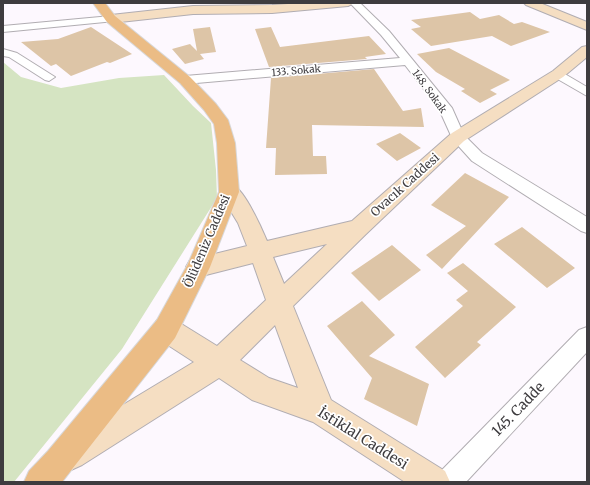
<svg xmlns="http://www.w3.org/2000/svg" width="590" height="485" font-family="Merriweather,serif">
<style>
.green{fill:#d5e4c2}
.building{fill:#ddc5a7}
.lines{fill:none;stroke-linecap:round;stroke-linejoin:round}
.street-casing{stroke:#b1adb2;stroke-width:2}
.secondary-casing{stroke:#b1adb2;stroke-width:2}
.primary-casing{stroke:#d8d8d9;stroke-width:2}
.street{fill:#fff;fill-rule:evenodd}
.secondary{fill:#f5dec2;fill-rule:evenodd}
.primary{fill:#ebbc85;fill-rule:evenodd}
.labels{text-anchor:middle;stroke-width:3.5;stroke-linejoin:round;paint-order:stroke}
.far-street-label{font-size:10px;fill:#3e3c3f;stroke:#fff}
.street-label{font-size:12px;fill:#3e3c3f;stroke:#fff}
.near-street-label{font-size:14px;fill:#3e3c3f;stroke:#fff}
</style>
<rect width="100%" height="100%" fill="#fdf8fe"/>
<path class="green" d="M 3,62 L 21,77 L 61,88 L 119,78 L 164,75 L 193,106 L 211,123 L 216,170 L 217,198 L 122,349 L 14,482 L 3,482 Z"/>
<path class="building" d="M 470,12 L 480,19 L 499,15 L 514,24 L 522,22 L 550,32 L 511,46 L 492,36 L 431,46 L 411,29 L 421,27 L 411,20 Z
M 91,27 L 132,54 L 110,63 L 107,62 L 71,76 L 56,64 L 51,66 L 21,42 L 58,39 Z
M 210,27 L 216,52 L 200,54 L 204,59 L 185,64 L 172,49 L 190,44 L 197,51 L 193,29 Z
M 271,27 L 280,47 L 369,36 L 386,54 L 365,57 L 367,59 L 269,67 L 255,29 Z
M 449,48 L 510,80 L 490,90 L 497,94 L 480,103 L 461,91 L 465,89 L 436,72 L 417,54 Z
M 374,69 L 403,111 L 421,108 L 424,127 L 312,125 L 313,156 L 326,156 L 327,174 L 275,175 L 276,148 L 266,148 L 271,78 Z
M 400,133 L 421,148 L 397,161 L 376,144 Z
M 465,173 L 509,197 L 442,269 L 426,255 L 466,226 L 431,205 Z
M 522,227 L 575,268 L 547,288 L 494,244 Z
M 392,245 L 421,270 L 379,301 L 351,273 Z
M 463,263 L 516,307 L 477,342 L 481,345 L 445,378 L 415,347 L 463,306 L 456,300 L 468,291 L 447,273 Z
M 362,301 L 395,335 L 369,356 L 429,384 L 417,426 L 364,399 L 372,378 L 327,326 Z"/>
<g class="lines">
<g class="street-casing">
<path id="street" d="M 350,3 L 360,3 L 389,31 L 412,59 L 452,108 L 464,135 L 482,153 L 587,217 L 587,233 L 581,231 L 472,161 L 453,140 L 439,109 L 405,65 L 185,84 L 179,80 L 185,76 L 400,58 L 381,35 Z
M 111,16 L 116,19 L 115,21 L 3,32 L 3,26 Z
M 3,49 L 17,53 L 55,77 L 49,81 L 45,80 L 9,57 L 3,56 Z
M 558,70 L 587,87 L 587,96 L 554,77 L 552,74 Z
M 587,327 L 587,352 L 466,482 L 435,482 L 439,473 L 579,330 Z"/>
</g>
<g class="secondary-casing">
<path id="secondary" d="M 304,3 L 354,3 L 348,6 L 272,13 L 193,14 L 111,23 L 105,19 L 111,15 L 193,6 L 272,5 Z
M 524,3 L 540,3 L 587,22 L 587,30 L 526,5 Z
M 587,46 L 587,57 L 563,77 L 464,141 L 366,234 L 293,306 L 331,400 L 445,471 L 450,482 L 405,482 L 313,422 L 252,400 L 219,378 L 82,465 L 71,470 L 60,465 L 55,454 L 60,443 L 194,362 L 157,338 L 153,329 L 157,320 L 166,317 L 175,320 L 217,346 L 266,300 L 253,263 L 198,277 L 190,274 L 186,267 L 190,260 L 247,246 L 238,223 L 219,192 L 222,187 C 226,186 230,184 234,186 C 245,191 262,229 267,241 L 352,221 L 452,133 L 553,71 L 582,47 ZM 327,244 L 284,284 L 273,257 ZM 275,325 L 298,388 L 269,378 L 240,360 Z"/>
</g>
<g class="primary-casing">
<path id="primary" d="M 93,3 L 105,3 L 115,16 L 190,77 L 216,104 L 228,120 L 235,143 L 239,192 L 210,267 L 175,338 L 62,482 L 24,482 L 29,471 L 48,451 L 157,320 L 188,264 L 219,192 L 217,143 L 214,124 L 204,110 L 180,83 L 107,22 Z"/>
</g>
<use href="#street" class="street"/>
<use href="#secondary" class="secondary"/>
<use href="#primary" class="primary"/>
</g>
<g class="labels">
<g class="far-street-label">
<text transform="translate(296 70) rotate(-5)" y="4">133. Sokak</text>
<text transform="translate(430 91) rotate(54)" y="4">148. Sokak</text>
</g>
<g class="street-label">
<text transform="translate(405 185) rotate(-42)" y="4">Ovacık Caddesi</text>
<text transform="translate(207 241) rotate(-67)" y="4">Ölüdeniz Caddesi</text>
</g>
<g class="near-street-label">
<text transform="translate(518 409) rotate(-46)" y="5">145. Cadde</text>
<text transform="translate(363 438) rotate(32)" y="5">İstiklal Caddesi</text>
</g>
</g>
<rect width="590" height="485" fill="none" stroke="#3e3c3f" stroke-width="8"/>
</svg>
